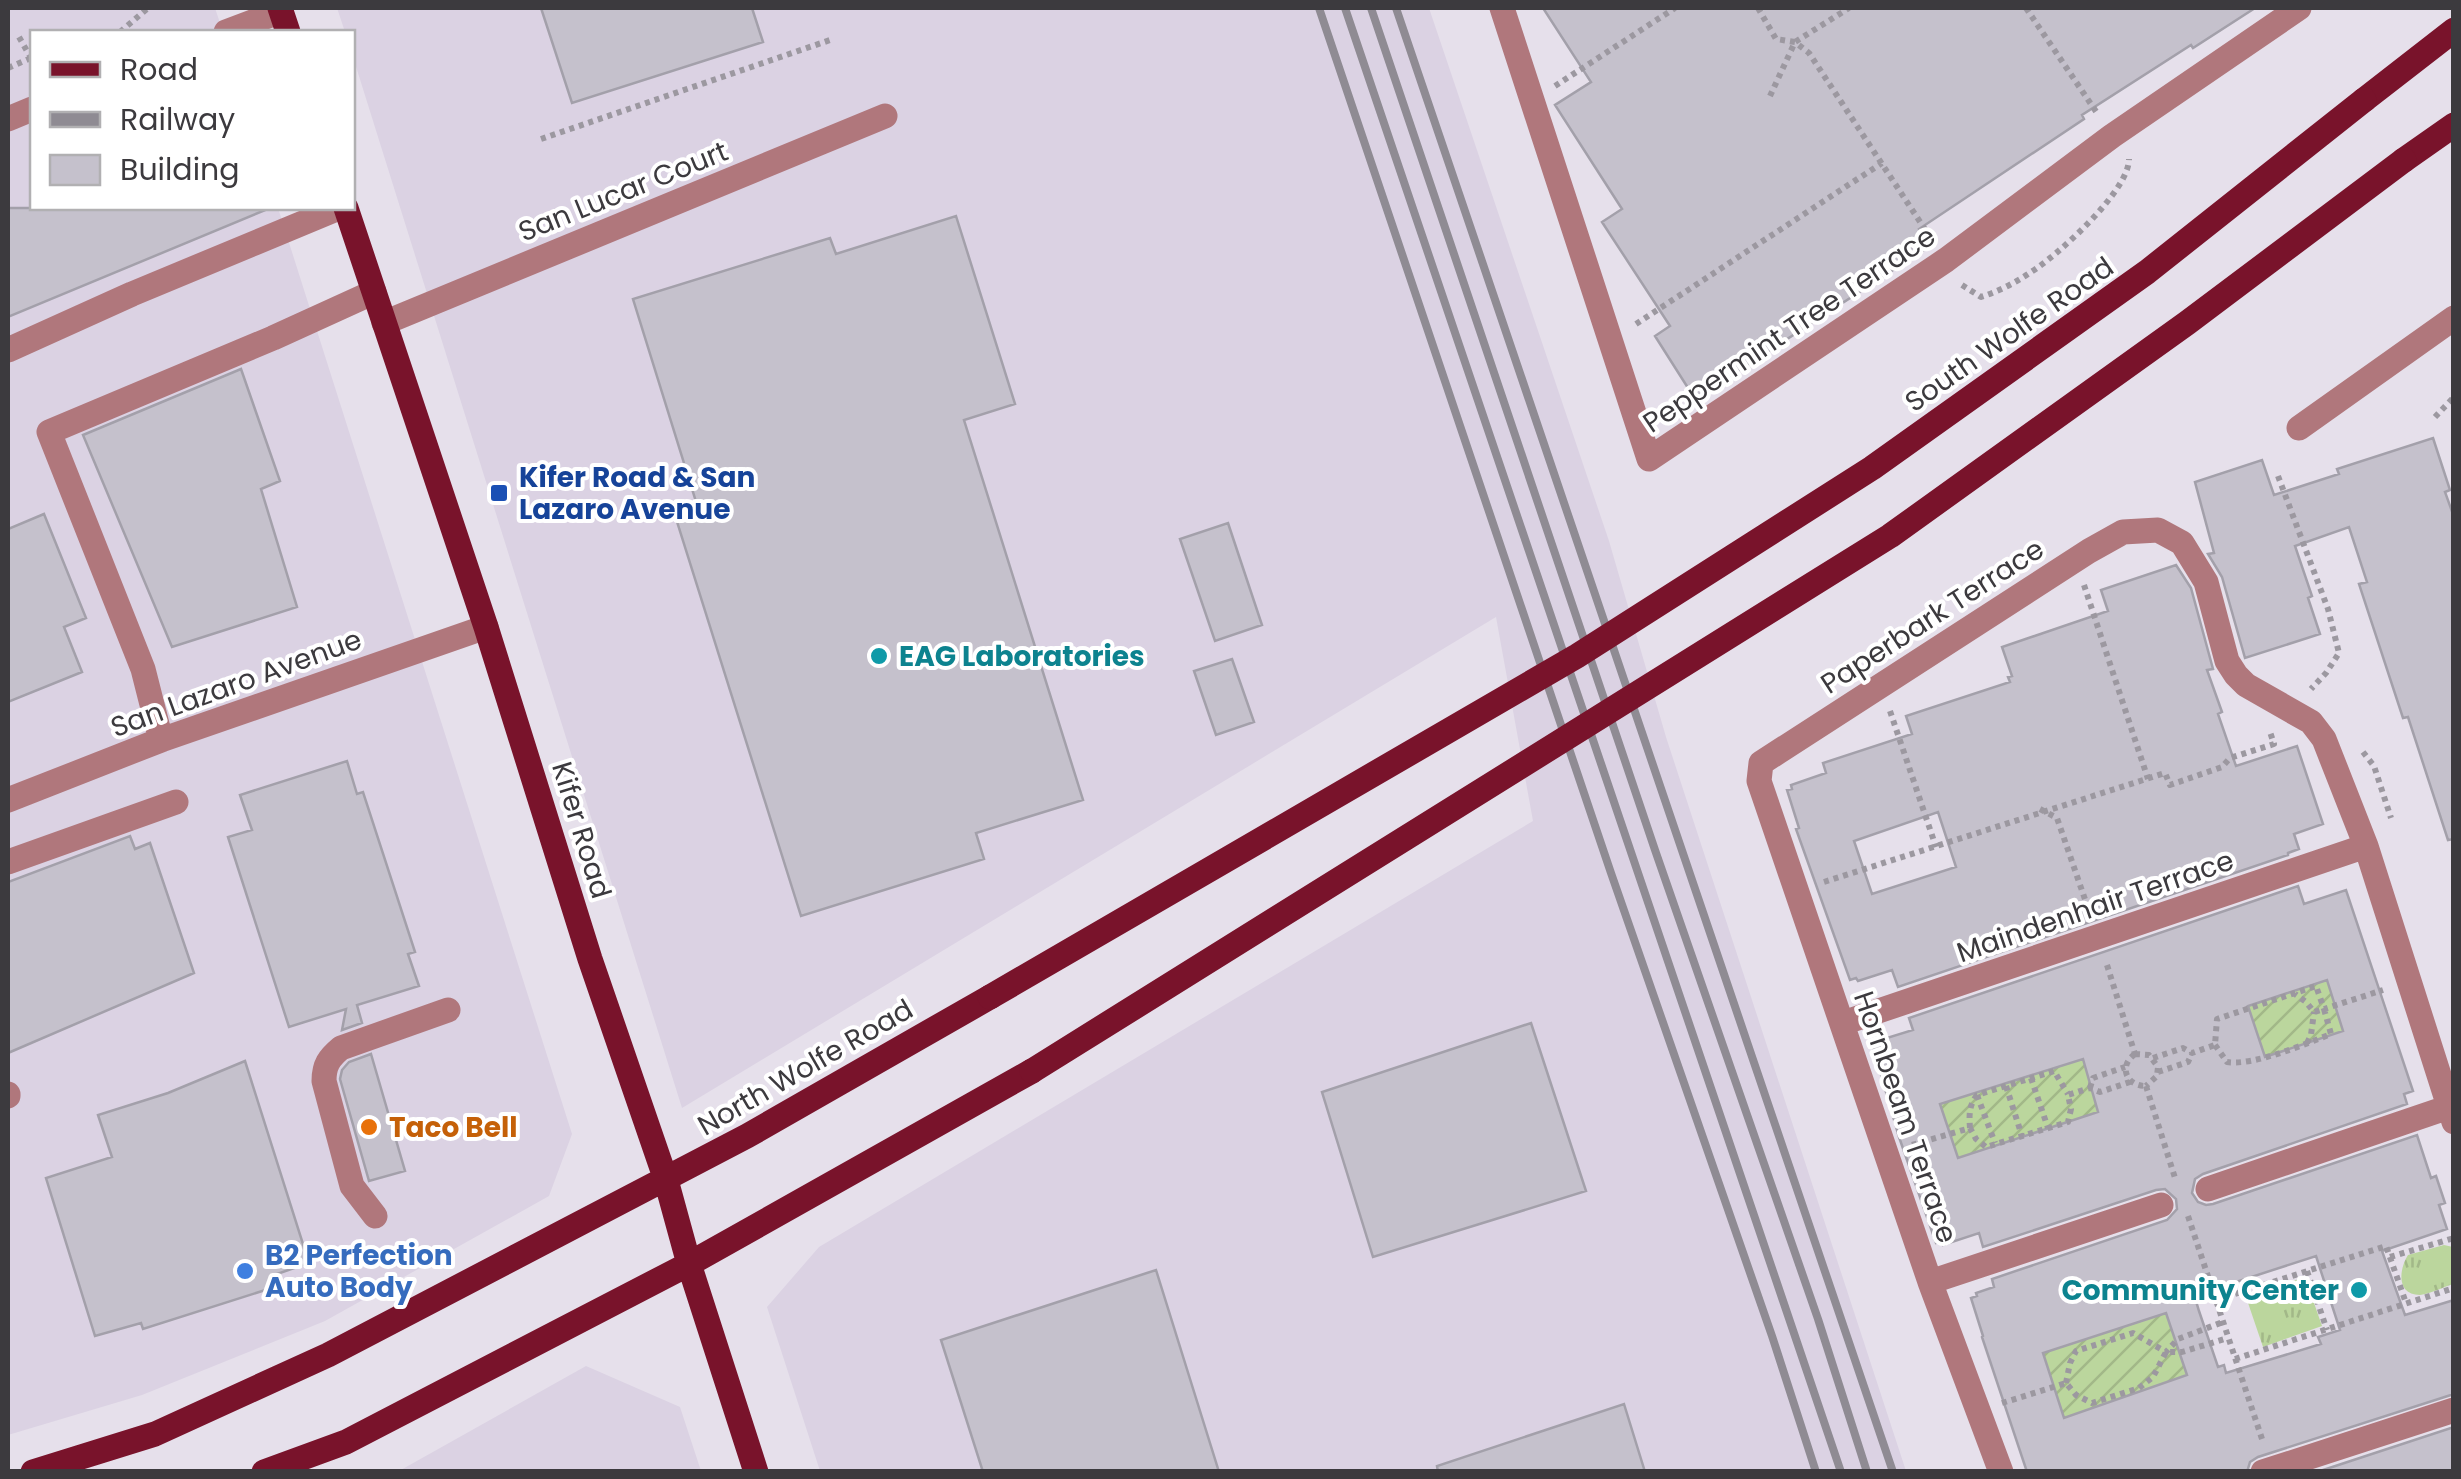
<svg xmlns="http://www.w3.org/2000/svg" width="2461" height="1479" font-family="Poppins,sans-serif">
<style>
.built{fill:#dbd2e3}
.park{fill:url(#park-tufts)}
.garden{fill:url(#garden-furrows)}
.building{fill:#c5c1cc;stroke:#a3a0aa;stroke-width:2.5;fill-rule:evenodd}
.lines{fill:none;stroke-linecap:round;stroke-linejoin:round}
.path{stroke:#9c98a0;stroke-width:6;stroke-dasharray:5 5;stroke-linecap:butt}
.minor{stroke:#b0777c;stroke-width:25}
.major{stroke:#79132b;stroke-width:25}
.rail{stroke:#8f8b93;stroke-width:8}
.major-bridge{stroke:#79132b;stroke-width:25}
.transit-dot{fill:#1a4fb4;stroke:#fff;stroke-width:4}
.culture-dot{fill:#0f9aa8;stroke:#fff;stroke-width:4}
.food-dot{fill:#e8710a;stroke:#fff;stroke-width:4}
.shop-dot{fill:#3f7fe0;stroke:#fff;stroke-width:4}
.labels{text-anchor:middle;stroke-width:8;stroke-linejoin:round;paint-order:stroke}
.street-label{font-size:28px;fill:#3c3a3e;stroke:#fff}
.transit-label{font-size:28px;font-weight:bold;fill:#164399;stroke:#fff;text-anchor:start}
.culture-label{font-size:28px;font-weight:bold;fill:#0d838f;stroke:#fff;text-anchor:start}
.food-label{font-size:28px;font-weight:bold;fill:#c56008;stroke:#fff;text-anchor:start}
.shop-label{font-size:28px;font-weight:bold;fill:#366cbe;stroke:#fff;text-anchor:start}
</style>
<defs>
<pattern id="park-tufts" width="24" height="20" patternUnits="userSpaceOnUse" patternTransform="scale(2.5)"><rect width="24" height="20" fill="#bbd69d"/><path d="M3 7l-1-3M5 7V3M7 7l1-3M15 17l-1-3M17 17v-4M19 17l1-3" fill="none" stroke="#a2b888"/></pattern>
<pattern id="garden-furrows" width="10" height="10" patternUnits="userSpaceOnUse" patternTransform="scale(2.5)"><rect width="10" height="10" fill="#bbd69d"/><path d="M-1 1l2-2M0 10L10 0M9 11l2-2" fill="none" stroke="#a2b888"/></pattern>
</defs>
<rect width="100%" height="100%" fill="#e6e0eb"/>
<path class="built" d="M 8,8 L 215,8 L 223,32 L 32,32 L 32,208 L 278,208 L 572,1134 L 549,1196 L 325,1321 L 142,1395 L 8,1435 Z
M 337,8 L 1429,8 L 1609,541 L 1666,737 L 1906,1471 L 820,1471 L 767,1307 L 819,1247 L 1533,821 L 1496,617 L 682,1108 L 353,57 L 352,32 L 345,32 Z
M 586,1366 L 680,1407 L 701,1471 L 399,1471 Z"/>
<path class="park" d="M 2444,1245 L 2453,1247 L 2453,1284 C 2444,1287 2430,1294 2420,1295 C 2396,1295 2399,1269 2408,1255 Z
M 2305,1277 L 2322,1326 L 2263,1347 L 2246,1297 Z"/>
<path class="garden" d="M 2324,973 L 2346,1038 L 2217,1079 L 2196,1017 Z
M 2082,1058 L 2101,1112 L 1960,1163 L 1938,1098 Z
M 2147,1304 L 2152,1318 L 2166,1313 L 2187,1375 L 2068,1429 L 2038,1341 Z"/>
<path class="building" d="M 541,8 L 752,8 L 763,42 L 572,103 Z
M 1543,8 L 2255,8 L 2193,48 L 2191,45 L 2082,115 L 2084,119 L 1919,229 L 1930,246 L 1695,399 L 1655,336 L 1670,326 L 1602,222 L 1622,209 L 1555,105 L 1591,82 Z
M 8,208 L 270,208 L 8,317 Z
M 956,216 L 1015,404 L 964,420 L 1083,800 L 976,833 L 984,859 L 801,916 L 674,512 L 697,505 L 633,299 L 830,238 L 836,254 Z
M 241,369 L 280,481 L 261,489 L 297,607 L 172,647 L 83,435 Z
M 2433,438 L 2450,490 L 2445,492 L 2454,517 L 2454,839 L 2448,840 L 2408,717 L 2403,718 L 2359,584 L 2367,582 L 2349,527 L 2295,546 L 2312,596 L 2308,598 L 2320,634 L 2245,658 L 2222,577 L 2208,554 L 2214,553 L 2195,482 L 2262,460 L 2274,495 L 2339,474 L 2337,469 Z
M 44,514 L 86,618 L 64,627 L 82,672 L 8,702 L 8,529 Z
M 1228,523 L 1262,625 L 1215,641 L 1180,539 Z
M 2176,565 L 2191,588 L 2213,669 L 2207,670 L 2222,712 L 2218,714 L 2236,766 L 2297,746 L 2323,824 L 2294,834 L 2299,849 L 2288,853 L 2288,855 L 1898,987 L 1892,970 L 1858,981 L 1856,978 L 1850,980 L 1796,829 L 1799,828 L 1787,790 L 1792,789 L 1791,785 L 1826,773 L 1823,763 L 1912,734 L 1906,716 L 2010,682 L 2008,677 L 2012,676 L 2002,647 L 2108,611 L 2101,590 ZM 1938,812 L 1956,867 L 1872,894 L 1854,841 Z
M 1232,659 L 1254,722 L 1216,735 L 1194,671 Z
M 347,761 L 357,794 L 363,792 L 415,952 L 408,954 L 419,986 L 357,1005 L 362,1023 L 342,1030 L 346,1009 L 289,1027 L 228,837 L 252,830 L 240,795 Z
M 130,836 L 135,849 L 150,843 L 194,973 L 8,1053 L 8,882 Z
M 2298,886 L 2304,904 L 2346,890 L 2413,1091 L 2404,1094 L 2407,1104 L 2203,1174 L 2195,1179 L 2192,1193 L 2198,1202 L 2206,1205 L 2213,1204 L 2417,1135 L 2431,1178 L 2436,1176 L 2445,1203 L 2439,1205 L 2447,1229 L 2382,1251 L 2405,1315 L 2454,1300 L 2454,1394 L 2258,1457 L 2250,1462 L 2247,1472 L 2027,1472 L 1982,1337 L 1983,1336 L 1971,1298 L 1977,1296 L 1976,1293 L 1994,1287 L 1992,1279 L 2167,1220 L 2177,1209 L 2176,1199 L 2165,1189 L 2156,1190 L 1983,1247 L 1979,1233 L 1943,1245 L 1942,1241 L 1936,1243 L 1899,1137 L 1873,1047 L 1878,1045 L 1877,1041 L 1913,1030 L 1909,1018 ZM 2327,980 L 2343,1031 L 2265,1057 L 2248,1006 ZM 2083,1059 L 2098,1112 L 1958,1158 L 1940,1104 ZM 2316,1256 L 2340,1330 L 2318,1337 L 2321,1344 L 2226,1373 L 2224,1365 L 2218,1367 L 2199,1311 L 2196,1301 L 2201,1299 L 2199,1294 ZM 2166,1313 L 2187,1375 L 2064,1418 L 2043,1353 Z
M 1531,1023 L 1586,1191 L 1373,1257 L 1322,1092 Z
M 371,1054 L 405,1171 L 369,1181 L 340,1079 L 342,1070 L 349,1062 Z
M 245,1061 L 309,1263 L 274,1275 L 278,1286 L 143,1329 L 141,1323 L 95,1336 L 46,1178 L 112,1157 L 98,1115 L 168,1093 Z
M 1156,1270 L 1219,1472 L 983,1472 L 941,1340 Z
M 1624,1404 L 1645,1472 L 1438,1472 L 1437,1466 Z
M 2454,1427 L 2454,1472 L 2317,1472 Z"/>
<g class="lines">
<path class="path" d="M 1758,8 L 1776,39 L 1795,42 L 1809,53 L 1930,237
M 2026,8 L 2097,113
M 120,32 L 148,8
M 19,37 L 31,58
M 8,68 L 31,58
M 1555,86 L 1675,8
M 1770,96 L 1795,42 L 1849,8
M 541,139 L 833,39
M 1962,285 L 1981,297 C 1999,291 2015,283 2031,272 C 2058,255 2129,191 2129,159
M 1636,324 L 1882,163
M 2435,417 L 2454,397
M 2278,476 L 2328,609 L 2339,653 L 2326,673 L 2311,689
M 2084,585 L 2148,779
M 1890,711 L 1936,847
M 2363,752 L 2374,766 L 2391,818
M 2040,809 L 2057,818 L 2089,911
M 1824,882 L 2165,773 L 2170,785 L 2222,767 L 2230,758 L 2274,744 L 2270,732
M 2107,965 L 2135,1054
M 2307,1043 L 2311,1035 L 2314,1012
M 2215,1045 L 2227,1062 C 2254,1066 2305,1044 2331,1034 L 2324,1009 L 2314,1012 L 2306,1002 L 2295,994
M 2135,1054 L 2149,1055 L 2158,1067 L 2157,1076 L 2146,1086
M 2135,1054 C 2118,1066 2126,1086 2146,1086
M 2153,1058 L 2183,1048 L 2192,1053 L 2215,1045 L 2217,1019 L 2316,986 L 2324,1009 L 2383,990
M 2158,1072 L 2188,1062 L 2192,1053
M 2031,1078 L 2048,1128
M 2006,1086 L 2022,1136
M 2146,1086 L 2176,1181
M 2090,1088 L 2093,1078 L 2125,1067
M 1977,1095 L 1995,1143
M 1970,1128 C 1969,1115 1969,1105 1977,1095 L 2054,1071 L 2068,1094
M 1912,1145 L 1970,1128 L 1976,1139 L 1986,1147 L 2068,1122 L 2071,1109 L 2068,1095 L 2090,1088 L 2100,1092 L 2130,1082
M 2188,1216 L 2263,1442
M 2390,1257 L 2454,1238
M 2307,1271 L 2327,1330
M 2216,1300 L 2386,1246 L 2406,1303
M 2235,1359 L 2454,1288
M 2066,1383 L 2070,1363 L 2076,1351 L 2133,1333 L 2166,1352 L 2178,1339 L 2223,1322
M 2002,1403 L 2066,1383 L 2076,1395 L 2092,1403 L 2139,1388 L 2153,1377 L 2166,1352 L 2182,1352 L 2228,1338"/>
<path class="minor" d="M 1502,8 L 1649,459 L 1946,260 L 2112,136 L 2299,8
M 226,32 L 281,11
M 8,119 L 32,109
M 384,323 L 885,116
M 8,350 L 132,294 L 339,208
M 2299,428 L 2454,318
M 161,740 L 143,669 L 49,432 L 273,338 L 374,292
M 8,800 L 161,740 L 486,627
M 8,862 L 176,802
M 1843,1023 L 2366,846
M 8,1094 L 8,1096
M 2208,1189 L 2449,1107
M 375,1216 L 352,1186 L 324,1081 C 324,1065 329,1058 341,1048 L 448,1010
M 1930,1282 L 2161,1205
M 2001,1472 L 1930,1282 L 1759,781 L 1761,763 L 2089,551 L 2123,532 L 2158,530 L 2182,543 L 2206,582 L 2227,661 L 2236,675 L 2246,685 L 2311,722 L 2324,739 L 2366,846 L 2454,1122
M 2263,1472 L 2454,1410"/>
<path class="major" d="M 280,8 L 288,32
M 2364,100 L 2454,30
M 2404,160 L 2454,125
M 346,208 L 486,627 L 590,959 L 666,1180 L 689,1264 L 756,1472
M 33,1472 L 155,1434 L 328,1355 L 747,1136 L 990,997
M 264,1472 L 346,1442 L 689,1264 L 1032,1071"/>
<path class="rail" d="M 1319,8 L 1611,873 L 1772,1336 L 1816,1472
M 1345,8 L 1841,1472
M 1371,8 L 1655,850 L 1818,1319 L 1867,1472
M 1396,8 L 1893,1472"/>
<path class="major-bridge" d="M 990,997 L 1577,656 L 1872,468 L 2147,272 L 2364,100
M 1032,1071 L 1890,536 L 2187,323 L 2404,160"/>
</g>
<rect class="transit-dot" x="489" y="483" width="20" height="20" rx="5"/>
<g class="culture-dot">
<circle cx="879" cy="656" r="10"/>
<circle cx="2359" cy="1290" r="10"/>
</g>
<circle class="food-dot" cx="369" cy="1127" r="10"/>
<circle class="shop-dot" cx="245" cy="1271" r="10"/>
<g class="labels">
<g class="street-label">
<text transform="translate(623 191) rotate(-22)" y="10">San Lucar Court</text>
<text transform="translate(1789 329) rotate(-34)" y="10">Peppermint Tree Terrace</text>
<text transform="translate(2009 334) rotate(-35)" y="10">South Wolfe Road</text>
<text transform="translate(1932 616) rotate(-33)" y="10">Paperbark Terrace</text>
<text transform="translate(236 683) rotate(-20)" y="10">San Lazaro Avenue</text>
<text transform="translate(582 830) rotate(73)" y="10">Kifer Road</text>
<text transform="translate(2095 906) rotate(-19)" y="10">Maindenhair Terrace</text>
<text transform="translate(805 1067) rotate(-30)" y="10">North Wolfe Road</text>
<text transform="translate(1906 1117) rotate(71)" y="10">Hornbeam Terrace</text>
</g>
<g class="transit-label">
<text x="519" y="487">Kifer Road &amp; San<tspan x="519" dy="32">Lazaro Avenue</tspan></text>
</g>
<g class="culture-label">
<text x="899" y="666">EAG Laboratories</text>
<text x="2339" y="1300" text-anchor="end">Community Center</text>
</g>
<g class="food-label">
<text x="389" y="1137">Taco Bell</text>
</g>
<g class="shop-label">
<text x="265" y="1265">B2 Perfection<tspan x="265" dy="32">Auto Body</tspan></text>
</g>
</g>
<rect width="2461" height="1479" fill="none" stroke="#3c3a3e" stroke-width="20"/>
<rect x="30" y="30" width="325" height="180" fill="#ffffff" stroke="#b1b0b2" stroke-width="2.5"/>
<rect x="50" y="62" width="50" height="15" fill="#79132b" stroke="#b1b0b2" stroke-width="2.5"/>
<text x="120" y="80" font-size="30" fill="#3c3a3e">Road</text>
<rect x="50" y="112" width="50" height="15" fill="#8f8b93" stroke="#b1b0b2" stroke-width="2.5"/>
<text x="120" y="130" font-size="30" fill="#3c3a3e">Railway</text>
<rect x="50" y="155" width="50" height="30" fill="#c5c1cc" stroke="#b1b0b2" stroke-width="2.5"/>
<text x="120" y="180" font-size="30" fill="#3c3a3e">Building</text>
</svg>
